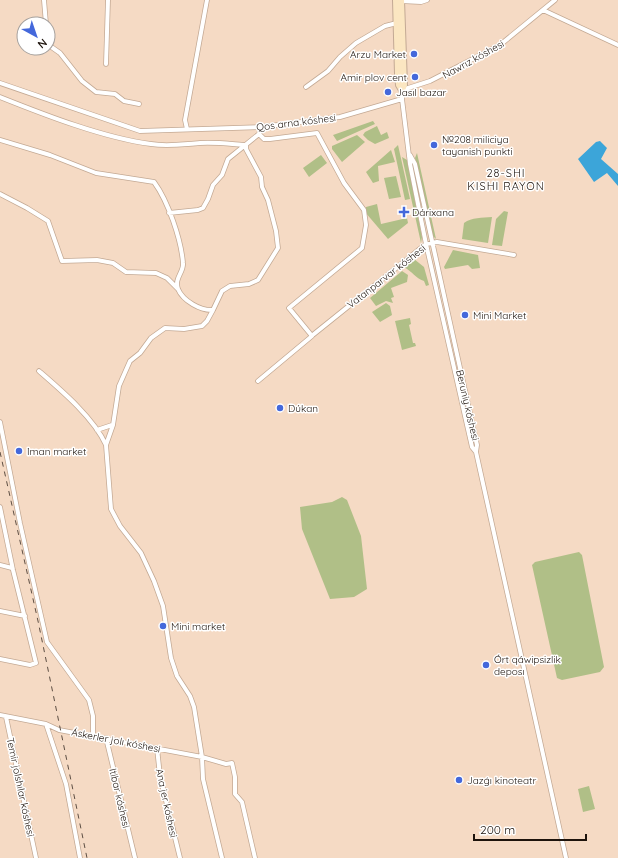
<svg xmlns="http://www.w3.org/2000/svg" width="618" height="858" font-family="Quicksand,sans-serif">
<style>
.green{fill:#b0bf87}
.water{fill:#3ca5d9}
.lines{fill:none;stroke-linecap:round;stroke-linejoin:round}
.street-casing{stroke:#c3a994;stroke-width:5.5}
.secondary-casing{stroke:#c3a994;stroke-width:8}
.street{stroke:#fff;stroke-width:4}
.secondary{stroke:#fbe6c1;stroke-width:6}
.rail{stroke:#5d4e43;stroke-width:1;stroke-dasharray:5 5;stroke-linecap:butt}
.poi-dot{fill:#4468db;stroke:#fff;stroke-width:1.5}
.labels{text-anchor:middle;stroke-width:3;stroke-linejoin:round;paint-order:stroke}
.poi-label{font-size:10px;fill:#1d130c;stroke:#fff;text-anchor:start}
.street-label{font-size:10px;fill:#1d130c;stroke:#fff}
.neighbourhood-label{font-size:11px;letter-spacing:1px;fill:#1d130c;stroke:#fff}
</style>
<rect width="100%" height="100%" fill="#f5dac4"/>
<path class="green" d="M 373,121 L 375,124 L 337,141 L 333,135 Z
M 377,126 L 381,135 L 387,132 L 389,138 L 375,144 L 368,140 L 363,135 L 365,132 Z
M 357,135 L 365,142 L 342,162 L 332,149 L 332,146 Z
M 398,145 L 410,199 L 405,200 L 394,149 Z
M 391,150 L 395,162 L 378,166 L 379,181 L 373,183 L 366,172 Z
M 417,153 L 436,239 L 431,234 L 415,158 Z
M 321,155 L 327,163 L 309,177 L 303,168 Z
M 402,157 L 407,160 L 422,237 L 421,243 Z
M 396,176 L 401,197 L 389,199 L 384,178 Z
M 377,204 L 381,224 L 407,218 L 408,223 L 388,239 L 365,212 L 366,207 Z
M 504,211 L 508,212 L 502,246 L 492,245 L 496,219 Z
M 492,217 L 488,243 L 462,239 L 464,223 C 472,217 482,218 492,217 Z
M 453,250 L 478,255 L 480,268 L 472,269 L 468,265 L 445,269 L 444,267 Z
M 414,259 L 424,267 L 429,285 L 426,286 L 424,281 C 415,278 413,272 404,267 Z
M 402,271 L 408,275 L 407,282 L 391,288 L 394,297 L 391,298 L 393,303 L 386,301 L 376,306 L 370,298 Z
M 386,303 L 390,306 L 392,315 L 380,322 L 372,312 Z
M 410,318 L 411,324 L 409,325 L 413,343 L 415,343 L 416,346 L 402,350 L 395,321 Z
M 342,497 L 347,500 L 361,536 L 367,589 L 354,597 L 330,599 L 302,529 L 300,507 L 332,502 Z
M 579,552 L 582,555 L 604,667 L 600,672 L 562,680 L 557,678 L 532,565 L 535,562 Z
M 589,786 L 595,809 L 583,812 L 578,789 Z"/>
<path class="water" d="M 600,141 L 607,148 L 601,159 L 618,174 L 618,186 L 607,173 L 594,182 L 578,159 L 596,142 Z"/>
<g class="lines">
<g class="street-casing">
<path id="street" d="M 44,0 L 46,24
M 401,1 L 421,2 L 427,0
M 543,10 L 618,45
M 48,42 L 50,46 L 60,53 L 82,81 L 96,92 L 115,94 L 124,101 L 139,104
M 106,64 L 108,0
M 0,83 L 140,131 L 261,127 L 286,124 L 340,117 L 402,99
M 306,87 L 328,71 L 340,57 L 356,43 L 385,26 L 397,23
M 0,97 C 45,115 104,138 151,144 C 168,147 184,144 200,143 C 215,142 231,144 246,145
M 187,129 L 185,120 L 207,0
M 0,140 L 50,155 L 96,173 L 154,182 C 168,201 181,239 183,263 C 184,272 174,278 178,289 C 183,301 201,311 213,310 L 222,291 L 230,286 L 249,284 L 258,280 L 278,248 L 276,231 L 268,200 L 262,187 L 261,177 L 246,149 L 246,145
M 410,155 L 415,164 L 477,445 L 476,452 L 566,858
M 0,194 L 27,208 L 48,221 L 62,261 L 97,260 L 113,263 L 126,272 L 156,273 L 167,278 L 178,289
M 169,213 L 198,210 L 203,208 L 208,199 L 213,185 L 222,175 L 228,159 L 259,134 L 261,127
M 314,334 L 426,244 L 437,242 L 514,255
M 39,371 C 61,390 94,418 106,445 L 111,509 L 120,526 L 141,553 L 154,581 L 163,606 L 171,658 L 177,676 L 190,696 L 194,707 L 202,757 L 203,779 L 222,858
M 258,381 L 312,336 L 289,308 L 362,248 L 366,225 L 364,210 L 344,183 L 317,133 L 270,139 L 264,139 L 259,134
M 0,422 L 20,523 L 47,642 L 89,700 L 93,716 L 93,736
M 97,430 L 112,425
M 106,445 L 113,425 L 119,386 L 130,361 L 140,353 L 151,338 L 165,328 L 184,329 L 202,326 L 207,321 L 213,310
M 476,452 L 472,447 L 426,244 L 410,164 L 402,99 L 402,90 L 430,81 L 500,45 L 555,0
M 0,507 L 13,570 L 36,663 L 30,665 L 0,659
M 0,565 L 12,568
M 0,611 L 25,616
M 0,715 L 46,724 L 59,730 L 202,757 L 226,764 L 232,763 L 235,777 L 235,794 L 242,802 L 255,858
M 6,717 L 36,858
M 46,724 L 66,784 L 80,858
M 106,738 L 135,858
M 157,748 L 160,776 L 180,858"/>
</g>
<g class="secondary-casing">
<path id="secondary" d="M 396,0 L 398,74 L 399,85 L 402,90
M 401,0 L 404,85 L 402,90"/>
</g>
<use href="#street" class="street"/>
<use href="#secondary" class="secondary"/>
<path class="rail" d="M 0,452 L 38,621 L 87,858"/>
</g>
<g class="poi-dot">
<circle cx="414" cy="54" r="4"/>
<circle cx="415" cy="77" r="4"/>
<circle cx="388" cy="92" r="4"/>
<circle cx="434" cy="145" r="4"/>
<path d="M402 206h4v4h4v4h-4v4h-4v-4h-4v-4h4z"/>
<circle cx="465" cy="315" r="4"/>
<circle cx="280" cy="408" r="4"/>
<circle cx="19" cy="451" r="4"/>
<circle cx="163" cy="626" r="4"/>
<circle cx="486" cy="665" r="4"/>
<circle cx="459" cy="780" r="4"/>
</g>
<g class="labels">
<g class="poi-label">
<text x="406" y="58" text-anchor="end">Arzu Market</text>
<text x="407" y="81" text-anchor="end">Amir plov cent</text>
<text x="396" y="96">Jasıl bazar</text>
<text x="442" y="143">№208 miliciya<tspan x="442" dy="12">tayanish punkti</tspan></text>
<text x="412" y="216">Dárixana</text>
<text x="473" y="319">Mini Market</text>
<text x="288" y="412">Dúkan</text>
<text x="27" y="455">Iman market</text>
<text x="171" y="630">Mini market</text>
<text x="494" y="663">Órt qáwipsizlik<tspan x="494" dy="12">deposı</tspan></text>
<text x="467" y="784">Jazǵı kinoteatr</text>
</g>
<g class="street-label">
<text transform="translate(473 59) rotate(-29)" y="4">Nawrız kóshesi</text>
<text transform="translate(296 122) rotate(-7)" y="4">Qos arna kóshesi</text>
<text transform="translate(386 276) rotate(-38)" y="4">Vatanparvar kóshesi</text>
<text transform="translate(468 405) rotate(77)" y="4">Beruniy kóshesi</text>
<text transform="translate(116 740) rotate(11)" y="4">Áskerler jolı kóshesi</text>
<text transform="translate(21 787) rotate(78)" y="4">Temir jolshılar kóshesi</text>
<text transform="translate(120 798) rotate(77)" y="4">Itibar kóshesi</text>
<text transform="translate(167 803) rotate(78)" y="4">Ana jer kóshesi</text>
</g>
<g class="neighbourhood-label">
<text x="506" y="177">28-SHI<tspan x="506" dy="13">KISHI RAYON</tspan></text>
</g>
</g>
<g transform="translate(36 36) rotate(140)"><circle r="19" fill="#ffffff" stroke="#a5a19e"/>
<path d="M0-3L7 15L0 10L-7 15Z" fill="#4468db"/>
<text y="-6" font-size="11" font-weight="bold" text-anchor="middle" fill="#1d130c">N</text>
</g>
<path d="M474 834v6h112v-6" fill="none" stroke="#1d130c" stroke-width="2"/>
<text x="480" y="834" font-size="12" fill="#1d130c" stroke="#ffffff" stroke-width="3" paint-order="stroke">200 m</text>
</svg>
